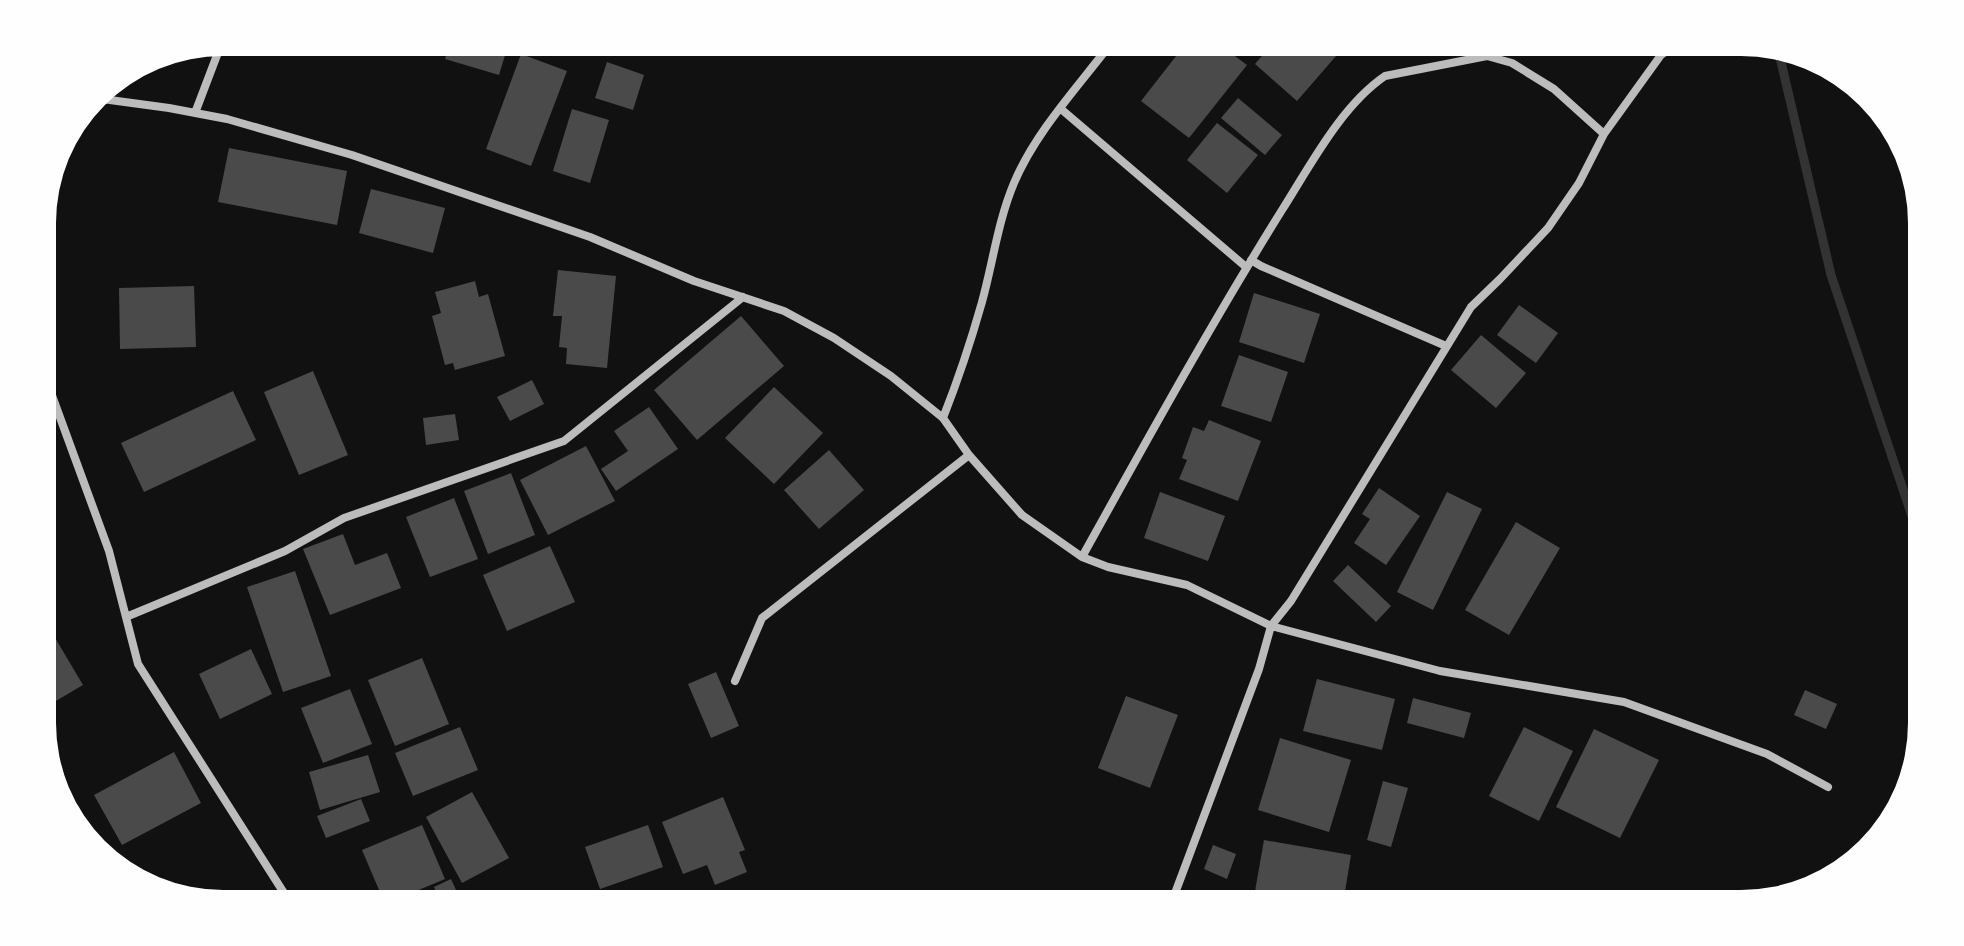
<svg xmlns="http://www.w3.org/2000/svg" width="1964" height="946" font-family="'Titillium Web',sans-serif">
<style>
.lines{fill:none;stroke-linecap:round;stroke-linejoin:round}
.stream{stroke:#333;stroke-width:9}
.building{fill:#4a4a4a}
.minor{stroke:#bcbcbc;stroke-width:8}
</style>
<rect width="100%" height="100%" fill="#111"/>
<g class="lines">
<path class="stream" d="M 1778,49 L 1831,275 L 1921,543"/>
</g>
<path class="building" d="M 450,42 L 509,42 L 499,75 L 445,59 Z
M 1187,42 L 1216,42 L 1247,65 L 1189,138 L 1141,101 Z
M 1274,42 L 1336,42 L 1343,48 L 1297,101 L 1255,64 Z
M 521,54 L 567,71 L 531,166 L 486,149 Z
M 607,62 L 644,75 L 633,110 L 595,98 Z
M 1238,98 L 1282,135 L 1265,155 L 1221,118 Z
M 572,109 L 609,120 L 590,183 L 553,171 Z
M 1217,123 L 1258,155 L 1227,193 L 1187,160 Z
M 229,148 L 347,171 L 337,225 L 218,202 Z
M 371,189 L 445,208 L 433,253 L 359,233 Z
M 558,270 L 616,276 L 607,368 L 566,364 L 567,348 L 559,347 L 562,316 L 553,316 Z
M 475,281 L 479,297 L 488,294 L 505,356 L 455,370 L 453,363 L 445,365 L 432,316 L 441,313 L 435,292 Z
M 194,286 L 196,347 L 120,349 L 119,288 Z
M 1254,293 L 1320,314 L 1304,363 L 1239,342 Z
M 1519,305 L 1558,333 L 1536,363 L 1497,335 Z
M 741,316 L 784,366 L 697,440 L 654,390 Z
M 1481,335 L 1526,373 L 1496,408 L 1451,370 Z
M 1239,355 L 1288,372 L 1271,422 L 1221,406 Z
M 313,371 L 348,455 L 299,475 L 264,392 Z
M 532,380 L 544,404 L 510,421 L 497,397 Z
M 774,387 L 823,433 L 774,484 L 725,438 Z
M 233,391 L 256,440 L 144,492 L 121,443 Z
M 649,407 L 678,449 L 616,491 L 601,469 L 628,451 L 614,431 Z
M 455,414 L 459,440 L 426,445 L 423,418 Z
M 1209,420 L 1261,441 L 1238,501 L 1179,479 L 1187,460 L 1182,458 L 1193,427 L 1204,431 Z
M 586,446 L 615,501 L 548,535 L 520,480 Z
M 829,450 L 864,490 L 819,529 L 784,490 Z
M 511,473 L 535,535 L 488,554 L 464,491 Z
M 1379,488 L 1420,516 L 1386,565 L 1354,543 L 1370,519 L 1362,514 Z
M 1160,492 L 1225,516 L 1208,561 L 1144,538 Z
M 1447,492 L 1482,509 L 1433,610 L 1397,592 Z
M 454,498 L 478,559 L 430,577 L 406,517 Z
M 1516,522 L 1560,548 L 1509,635 L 1465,610 Z
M 343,534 L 355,565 L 387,553 L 401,588 L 330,615 L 303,549 Z
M 550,546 L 575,602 L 507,631 L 483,575 Z
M 1348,565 L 1391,606 L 1376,622 L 1333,581 Z
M 295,571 L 331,676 L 283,692 L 247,587 Z
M 54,636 L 83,685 L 44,708 L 43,642 Z
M 251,649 L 272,694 L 220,719 L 199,674 Z
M 422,658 L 449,724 L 395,746 L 368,680 Z
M 716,672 L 739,726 L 711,738 L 688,684 Z
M 1317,679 L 1395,699 L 1382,750 L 1303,731 Z
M 350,689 L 372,744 L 323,763 L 301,708 Z
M 1805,690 L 1837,704 L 1826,729 L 1794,715 Z
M 1126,696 L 1178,715 L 1150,788 L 1098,768 Z
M 1413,698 L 1471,713 L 1464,738 L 1407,723 Z
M 460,727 L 478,770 L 413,796 L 395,753 Z
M 1524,727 L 1573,751 L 1539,821 L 1489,796 Z
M 1594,729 L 1659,760 L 1620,838 L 1556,807 Z
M 1280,738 L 1351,760 L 1329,832 L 1258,810 Z
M 174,752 L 201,803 L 122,845 L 94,795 Z
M 368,755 L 380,792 L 320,810 L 309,772 Z
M 1383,781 L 1408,788 L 1391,847 L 1367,840 Z
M 472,792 L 509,858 L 462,883 L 426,817 Z
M 723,797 L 745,850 L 739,852 L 747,872 L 715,885 L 707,865 L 683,874 L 662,822 Z
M 361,799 L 370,821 L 326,838 L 317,816 Z
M 78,805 L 101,850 L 79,833 L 69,810 Z
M 422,825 L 445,879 L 385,904 L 362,850 Z
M 648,825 L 663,867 L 600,889 L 585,847 Z
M 1264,840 L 1351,855 L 1343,904 L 1294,904 L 1254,897 Z
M 1213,845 L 1236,854 L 1227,879 L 1204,869 Z
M 451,879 L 457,892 L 439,899 L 434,887 Z"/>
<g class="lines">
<path class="minor" d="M 95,98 L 169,108 L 227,119 L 352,155 L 590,237 L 694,281 L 784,311 L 834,338 L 891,376 L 943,418 L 969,455 L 1022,515 L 1082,557 L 1108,567 L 1187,585 L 1271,626 L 1440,671 L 1624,702 L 1767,754 L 1828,787
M 1061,109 L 1246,267
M 195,113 L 222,42
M 1251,260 L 1261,266 L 1446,346
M 43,371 L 109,551 L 138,664 L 291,904
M 943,418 C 958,380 971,341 982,302 C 993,262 998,221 1014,183 C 1036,131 1078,87 1112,42
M 1082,557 C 1147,440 1211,324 1282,210 C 1310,166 1341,106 1385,76 L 1487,56 L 1512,63 L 1554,89 L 1604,134
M 126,617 L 285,551 L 344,518 L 564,441 L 743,297
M 735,681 L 762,618 L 969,455
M 1171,904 L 1259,669 L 1271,626 L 1291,601 L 1471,307 L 1500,279 L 1548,228 L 1579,183 L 1604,134 L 1661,55 L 1678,42"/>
</g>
<path d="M0 0H1964V946H0ZM223 56H1741A167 167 0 0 1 1908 223V723A167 167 0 0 1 1741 890H223A167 167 0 0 1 56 723V223A167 167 0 0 1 223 56Z" fill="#fefefe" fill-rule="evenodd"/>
</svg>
